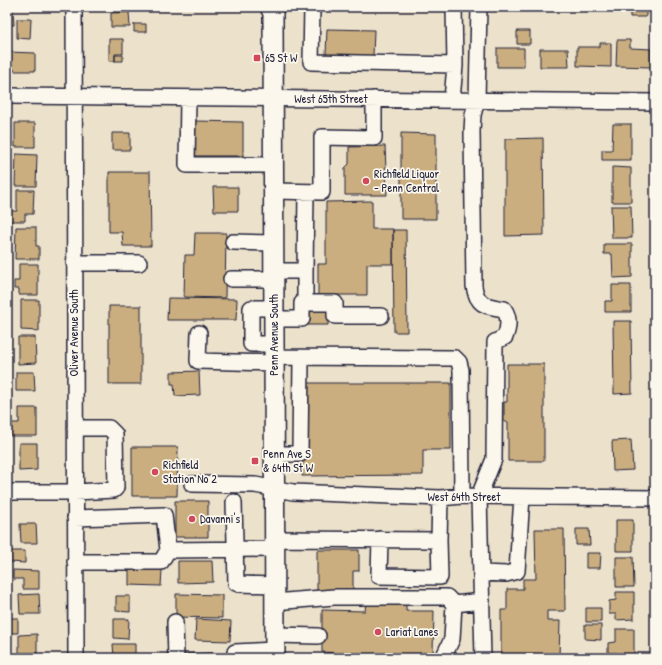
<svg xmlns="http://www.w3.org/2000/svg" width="662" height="665" font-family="'Patrick Hand',sans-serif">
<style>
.building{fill:#caae7f;stroke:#22223b}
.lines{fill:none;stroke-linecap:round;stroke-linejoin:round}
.minor-casing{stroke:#22223b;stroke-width:18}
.major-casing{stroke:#22223b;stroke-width:22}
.minor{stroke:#fbf7ec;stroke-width:15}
.major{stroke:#fbf7ec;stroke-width:19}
.poi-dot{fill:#d1495b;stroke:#fbf7ec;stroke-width:1.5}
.labels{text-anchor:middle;stroke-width:3.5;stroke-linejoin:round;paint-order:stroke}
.poi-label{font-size:12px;fill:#22223b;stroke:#fbf7ec;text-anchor:start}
.street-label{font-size:12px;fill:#22223b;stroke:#fbf7ec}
</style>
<rect width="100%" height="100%" fill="#ece1cb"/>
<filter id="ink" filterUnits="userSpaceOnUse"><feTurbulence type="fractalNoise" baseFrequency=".025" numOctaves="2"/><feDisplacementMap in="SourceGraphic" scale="8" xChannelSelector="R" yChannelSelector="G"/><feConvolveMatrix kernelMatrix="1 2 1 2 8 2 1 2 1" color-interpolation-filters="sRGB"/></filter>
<g filter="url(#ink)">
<path class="building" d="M 630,7 L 646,7 L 646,17 L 630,17 Z
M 7,11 L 13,11 L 14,25 L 7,25 Z
M 129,12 L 130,27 L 111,27 L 111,13 Z
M 17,19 L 31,19 L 30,39 L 17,38 Z
M 134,24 L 146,24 L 146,32 L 134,32 Z
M 327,29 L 374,30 L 373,56 L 326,55 Z
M 517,31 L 530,31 L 530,44 L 517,44 Z
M 109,39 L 123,39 L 123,54 L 115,54 L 115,61 L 109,61 Z
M 617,40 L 630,40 L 630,48 L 651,49 L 651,67 L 616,66 Z
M 600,43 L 611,43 L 611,67 L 577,66 L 577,47 L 600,47 Z
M 497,48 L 524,48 L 524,67 L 497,67 Z
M 540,49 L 568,49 L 569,67 L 540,67 Z
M 7,52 L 35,53 L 35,71 L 14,71 L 14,69 L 7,68 Z
M 115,55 L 123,55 L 123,61 L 115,61 Z
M 195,121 L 243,122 L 243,156 L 194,156 Z
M 15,123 L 35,123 L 35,147 L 15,147 Z
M 613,124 L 631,124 L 631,160 L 602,160 L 602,150 L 612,150 Z
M 112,133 L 130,133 L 130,150 L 112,150 Z
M 401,133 L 436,134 L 436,219 L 401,219 Z
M 543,138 L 544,235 L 505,236 L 505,139 Z
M 385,146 L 387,195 L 345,195 L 345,168 L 349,164 L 349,147 Z
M 16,154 L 37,155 L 36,186 L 15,186 Z
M 612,167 L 631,168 L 631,202 L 612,202 Z
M 109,172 L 150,172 L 151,246 L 123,246 L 122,232 L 109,232 Z
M 213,187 L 238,187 L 238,211 L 214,211 Z
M 17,190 L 34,190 L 33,214 L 25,214 L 25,221 L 8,221 L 8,211 L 17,211 Z
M 372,201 L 372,229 L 393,229 L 393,264 L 367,264 L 367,295 L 318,295 L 318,264 L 326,264 L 326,202 Z
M 611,206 L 631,206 L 632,238 L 612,238 Z
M 16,227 L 36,227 L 36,246 L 39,246 L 39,259 L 15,259 Z
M 393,230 L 406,230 L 407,332 L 394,332 Z
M 195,233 L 226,233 L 225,298 L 184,297 L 185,255 L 194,255 Z
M 604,244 L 632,244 L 632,277 L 613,278 L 612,254 L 604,254 Z
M 19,264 L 38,264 L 38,295 L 19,295 L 19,289 L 14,289 L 14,281 L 19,281 Z
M 612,285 L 631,285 L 631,312 L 605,312 L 605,301 L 612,301 Z
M 168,298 L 237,299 L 236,320 L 167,320 Z
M 21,300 L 39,300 L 39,331 L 21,330 Z
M 109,306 L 141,306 L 141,384 L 109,384 Z
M 303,310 L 328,311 L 328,325 L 302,325 Z
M 613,321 L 631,321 L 632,393 L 614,394 Z
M 18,337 L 35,337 L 36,363 L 18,364 Z
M 507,364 L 544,364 L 544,461 L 508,461 L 508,422 L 504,422 L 504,402 L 507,402 Z
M 199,371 L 200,395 L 175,396 L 174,384 L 171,384 L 171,372 Z
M 16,372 L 34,372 L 35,391 L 16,391 Z
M 307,383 L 451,383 L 451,450 L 423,450 L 423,475 L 302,476 L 302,436 Z
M 19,408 L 37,408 L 37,436 L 10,436 L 10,423 L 19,423 Z
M 631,440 L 633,470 L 613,471 L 612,441 Z
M 19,443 L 37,443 L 37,470 L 19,471 Z
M 132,447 L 178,447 L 177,496 L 132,496 Z
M 175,501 L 208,501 L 208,537 L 175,537 Z
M 616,520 L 633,520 L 633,551 L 616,551 Z
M 20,524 L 36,524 L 37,543 L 21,543 Z
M 535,529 L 564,529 L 565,611 L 547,611 L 547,621 L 560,621 L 559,658 L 507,658 L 507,655 L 501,655 L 501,610 L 507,610 L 507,589 L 523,589 L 523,579 L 536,579 Z
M 576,529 L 589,529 L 590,545 L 576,545 Z
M 317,550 L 359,550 L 359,571 L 353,571 L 353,589 L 336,589 L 336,592 L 317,592 Z
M 10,551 L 25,551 L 25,563 L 10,562 Z
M 586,553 L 601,553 L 600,568 L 586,568 Z
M 616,557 L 633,557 L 634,587 L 616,587 Z
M 178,561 L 212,561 L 213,582 L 178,583 Z
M 129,569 L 162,570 L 161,586 L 129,585 Z
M 13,570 L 39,571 L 39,589 L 23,589 L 23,579 L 13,579 Z
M 616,592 L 634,592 L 634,619 L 616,620 L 616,614 L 609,614 L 609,601 L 616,600 Z
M 39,594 L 40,614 L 20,614 L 19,595 Z
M 176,594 L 222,595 L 222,618 L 176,617 Z
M 116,596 L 130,596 L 130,612 L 116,611 Z
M 366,602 L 406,602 L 406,611 L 434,611 L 433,653 L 423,653 L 423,658 L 334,658 L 334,653 L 322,652 L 322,610 L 365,611 Z
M 586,608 L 601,608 L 601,622 L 586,622 Z
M 7,618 L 18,618 L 18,633 L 7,633 Z
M 114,619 L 129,619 L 128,639 L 114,638 Z
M 196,619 L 231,621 L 230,641 L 195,640 Z
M 585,625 L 601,625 L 601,640 L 585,639 Z
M 616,629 L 634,629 L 634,658 L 617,658 L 617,653 L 608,653 L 608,643 L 616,642 Z
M 37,634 L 37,653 L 19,653 L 19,635 Z
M 113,644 L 135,644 L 135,658 L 114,658 Z
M 214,653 L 214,658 L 184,658 L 183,654 Z"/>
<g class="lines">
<g class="minor-casing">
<path id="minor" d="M 74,7 L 76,658
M 312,7 L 311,62 L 455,65
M 479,7 L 477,100 L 473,115 L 472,131 L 474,286 C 477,306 486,306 504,309 C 510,318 509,327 505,337 L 495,342 L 494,459 L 479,496 L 483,658
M 7,96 L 655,102
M 188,98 L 187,165 L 273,165
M 452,100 L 455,65 L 454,7
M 273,191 L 322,192 L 322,137 L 374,138 L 374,99
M 233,242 L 273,243
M 74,263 L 139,263
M 273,271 L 305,271 L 306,192
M 231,279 L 273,279
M 305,303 L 335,303 L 335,316 L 381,316
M 274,308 L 251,308 L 251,344 L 274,344
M 274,319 L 302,319 L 302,303 L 305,303 L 305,271
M 199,333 L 198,361 L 274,363
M 274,357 L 455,358 L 459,362 L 461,370 L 462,496
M 274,454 L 300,454 L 301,358
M 192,484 L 255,485 L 293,492 L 440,498 L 462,496 L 655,498
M 7,492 L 75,492 L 114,490 L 116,488 L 115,434 L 109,428 L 75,428
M 234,502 L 236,583 L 239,584 L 274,585
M 274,539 L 439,540 L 440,498
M 380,539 L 379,576 L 440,577 L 439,540
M 168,550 L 274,549
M 75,562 L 161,562 L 168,550 L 164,515 L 75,518
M 482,573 L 506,574 L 517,571 L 522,497
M 274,602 L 334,597 L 447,597 L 454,604
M 175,622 L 176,658
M 275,635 L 318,636
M 235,658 L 235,652 L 275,650
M 443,658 L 452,639 L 454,604 L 482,601"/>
</g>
<g class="major-casing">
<path id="major" d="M 270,7 L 273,13 L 275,658"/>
</g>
<use href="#minor" class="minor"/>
<use href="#major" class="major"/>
</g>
</g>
<g class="poi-dot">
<rect x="253" y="54" width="8" height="8" rx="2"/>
<circle cx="366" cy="181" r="4"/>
<rect x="251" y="457" width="8" height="8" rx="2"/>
<circle cx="155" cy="472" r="4"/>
<circle cx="192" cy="519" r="4"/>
<circle cx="378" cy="632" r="4"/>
</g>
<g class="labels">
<g class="poi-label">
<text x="265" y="62">65 St W</text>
<text x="374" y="178">Richfield Liquor<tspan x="374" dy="14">- Penn Central</tspan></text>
<text x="263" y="458">Penn Ave S<tspan x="263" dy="14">&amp; 64th St W</tspan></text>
<text x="163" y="469">Richfield<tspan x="163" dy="14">Station No 2</tspan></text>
<text x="200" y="523">Davanni's</text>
<text x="386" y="636">Lariat Lanes</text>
</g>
<g class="street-label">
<text x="331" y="103">West 65th Street</text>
<text transform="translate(74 333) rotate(-90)" y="4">Oliver Avenue South</text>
<text transform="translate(274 335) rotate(-90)" y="4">Penn Avenue South</text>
<text x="464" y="501">West 64th Street</text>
</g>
</g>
<rect width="662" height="665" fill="none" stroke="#fbf7ec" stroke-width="24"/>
<rect x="12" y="12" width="638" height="641" fill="none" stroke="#22223b" stroke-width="1.5" filter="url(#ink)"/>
</svg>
